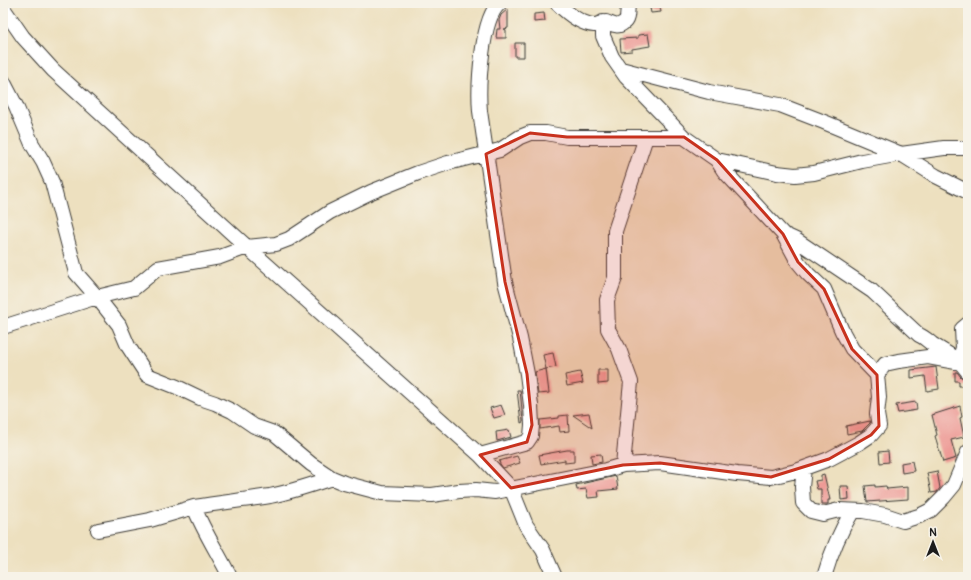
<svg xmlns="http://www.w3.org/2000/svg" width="971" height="580" font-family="Pangolin,sans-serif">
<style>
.building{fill:#ed9793}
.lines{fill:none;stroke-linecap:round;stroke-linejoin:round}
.minor-casing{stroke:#3b3934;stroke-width:16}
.minor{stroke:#fff;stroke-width:14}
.marked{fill:#c8321e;fill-opacity:0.2;stroke:#c8321e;stroke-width:3;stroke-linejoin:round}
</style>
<rect width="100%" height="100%" fill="#f7f3e8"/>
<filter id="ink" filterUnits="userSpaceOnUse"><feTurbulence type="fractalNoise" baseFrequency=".025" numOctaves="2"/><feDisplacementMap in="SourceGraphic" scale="8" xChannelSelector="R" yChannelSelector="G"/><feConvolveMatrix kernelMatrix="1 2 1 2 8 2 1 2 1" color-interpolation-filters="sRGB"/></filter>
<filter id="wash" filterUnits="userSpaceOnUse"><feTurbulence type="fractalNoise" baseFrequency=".012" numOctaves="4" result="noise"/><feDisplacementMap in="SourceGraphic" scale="16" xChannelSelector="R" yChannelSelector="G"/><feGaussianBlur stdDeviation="0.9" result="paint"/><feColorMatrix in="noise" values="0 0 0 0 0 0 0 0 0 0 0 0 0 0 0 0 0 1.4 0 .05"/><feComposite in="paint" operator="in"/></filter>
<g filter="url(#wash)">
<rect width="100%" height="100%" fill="#ede0bf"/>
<g id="blocks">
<path class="building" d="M 649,3 L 659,3 L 661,12 L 651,13 Z
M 508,9 L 508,28 L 504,29 L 506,30 L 506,38 L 496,38 L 497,29 L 500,29 L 499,20 L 501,15 Z
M 544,13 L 545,21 L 534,22 L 534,14 Z
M 648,34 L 650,46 L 632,49 L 632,51 L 621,52 L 620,39 L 638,38 L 638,35 Z
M 515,43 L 524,43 L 524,57 L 515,57 Z
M 553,353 L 556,367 L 546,369 L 543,355 Z
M 936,367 L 939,389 L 927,391 L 925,376 L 911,378 L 911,370 Z
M 546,369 L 549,393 L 538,394 L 535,372 Z
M 598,370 L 608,370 L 608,383 L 598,384 Z
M 580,372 L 583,383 L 567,386 L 565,375 Z
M 955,372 L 957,372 L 961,377 L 967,380 L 967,386 L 959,386 L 959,381 L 955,381 Z
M 517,390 L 520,390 L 523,422 L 521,423 Z
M 916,402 L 917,410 L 898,413 L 896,405 Z
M 501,405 L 505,415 L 494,418 L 490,408 Z
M 960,406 L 962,417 L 960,418 L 964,437 L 951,440 L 956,458 L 943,462 L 935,436 L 937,435 L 932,415 Z
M 589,413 L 592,428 L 573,415 Z
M 568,415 L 569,431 L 560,432 L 559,426 L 540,429 L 540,420 L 559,418 L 559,416 Z
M 870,421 L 870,423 L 862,431 L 847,434 L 846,426 Z
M 509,430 L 511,437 L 497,441 L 496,432 Z
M 567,450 L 574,450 L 574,462 L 565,463 L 565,460 L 541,464 L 539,455 Z
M 888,451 L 889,462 L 880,463 L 879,452 Z
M 601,454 L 602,462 L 592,464 L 591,455 Z
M 517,456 L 520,463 L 503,468 L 500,464 L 499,461 Z
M 912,461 L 914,471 L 902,473 L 901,463 Z
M 937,471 L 940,488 L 937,492 L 931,493 L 927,473 Z
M 824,474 L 830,500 L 828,500 L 828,504 L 821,504 L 821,489 L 817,489 L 815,481 L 821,480 L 821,475 Z
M 616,476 L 618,489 L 598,491 L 599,497 L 588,498 L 586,489 L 577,490 L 576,485 Z
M 875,485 L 875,487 L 886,486 L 887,489 L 908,487 L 908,499 L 867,502 L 865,486 Z
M 840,486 L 848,486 L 849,499 L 841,500 Z"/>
</g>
</g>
<g filter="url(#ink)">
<use href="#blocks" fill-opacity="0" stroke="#3b3934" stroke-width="1"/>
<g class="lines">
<g class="minor-casing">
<path id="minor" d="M 557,3 C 566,12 580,24 594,25 C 598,25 601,22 606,22 C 612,24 617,28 623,23 C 629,20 627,9 628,3
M 3,8 L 23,37 L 53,70 L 247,247 L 480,455 L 511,488 L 526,525 L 543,550 L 555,577
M 603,22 L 603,36 L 612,57 L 626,77 L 684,137 L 717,160 L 724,171 L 783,234 L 798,262 L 808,274 L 824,289 L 842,331 L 852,349 L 877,375 L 879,397 L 877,414 L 879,426 L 871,435 L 859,443 L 829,459 L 796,471 L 771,477 L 737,474 L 660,463 L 623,465 L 606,470 L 495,492 L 476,490 L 459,491 L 432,495 L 382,493 L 344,483 L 332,478 L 311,464 L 274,433 L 254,426 L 232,411 L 215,403 L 200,398 L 177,387 L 147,375 L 128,346 L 119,325 L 97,297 L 134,288 L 158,268 L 220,257 L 247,247 L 276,244 L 289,239 L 330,212 L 371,192 L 418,173 L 448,163 L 500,150 L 520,137 L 530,133 L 546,133 L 567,137 L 684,137
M 621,69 L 709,92 L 780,105 L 824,122 L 901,154 L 936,176 L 968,192
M 3,81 L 16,106 L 32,144 L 43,162 L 52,182 L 76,273 L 97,297 L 3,327
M 717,160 L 777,173 L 795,175 L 814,173 L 862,161 L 901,154 L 944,148 L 968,148
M 783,234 L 796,240 L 872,291 L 919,335 C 924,337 927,340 932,344 C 944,352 960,359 968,372
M 961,363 L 960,357 L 963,348 L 962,329 L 968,324
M 877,375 L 885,364 L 899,361 L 928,357 L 956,362
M 480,455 L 527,442 L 531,436 L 532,425 L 531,405 L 527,374 L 520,338 L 505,282 L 480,111 C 478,88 481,17 500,3
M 623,465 L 631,382 L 619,349 L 608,329 L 607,300 L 615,278 L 615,231 L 646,137
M 804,468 L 802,487 L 803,503 L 811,511 L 823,514 L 839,510 L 863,511 L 885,515 L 903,521 L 919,516 L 931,510 L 944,497 L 954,485 L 968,452
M 98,530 L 150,520 L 194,507
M 230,577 C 218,553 204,532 194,507 C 219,503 244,500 270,496 C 291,492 311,485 332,478
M 824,577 C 831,553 839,533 852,512"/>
</g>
<use href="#minor" class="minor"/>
</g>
</g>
<path class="marked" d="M 530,133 L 567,137 L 684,137 L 717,160 L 783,234 L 798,262 L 824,289 L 852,349 L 877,375 L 879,426 L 871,435 L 829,459 L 771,477 L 660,463 L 623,465 L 511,488 L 480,455 L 527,442 L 532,425 L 527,374 L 505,282 L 486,154 Z"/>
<rect width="971" height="580" fill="none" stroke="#f7f3e8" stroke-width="16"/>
<g transform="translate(933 542)" stroke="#f7f3e8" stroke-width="3" paint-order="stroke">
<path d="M0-3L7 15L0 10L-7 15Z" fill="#1c1c1c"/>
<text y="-6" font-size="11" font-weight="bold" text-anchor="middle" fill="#1c1c1c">N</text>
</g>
</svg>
